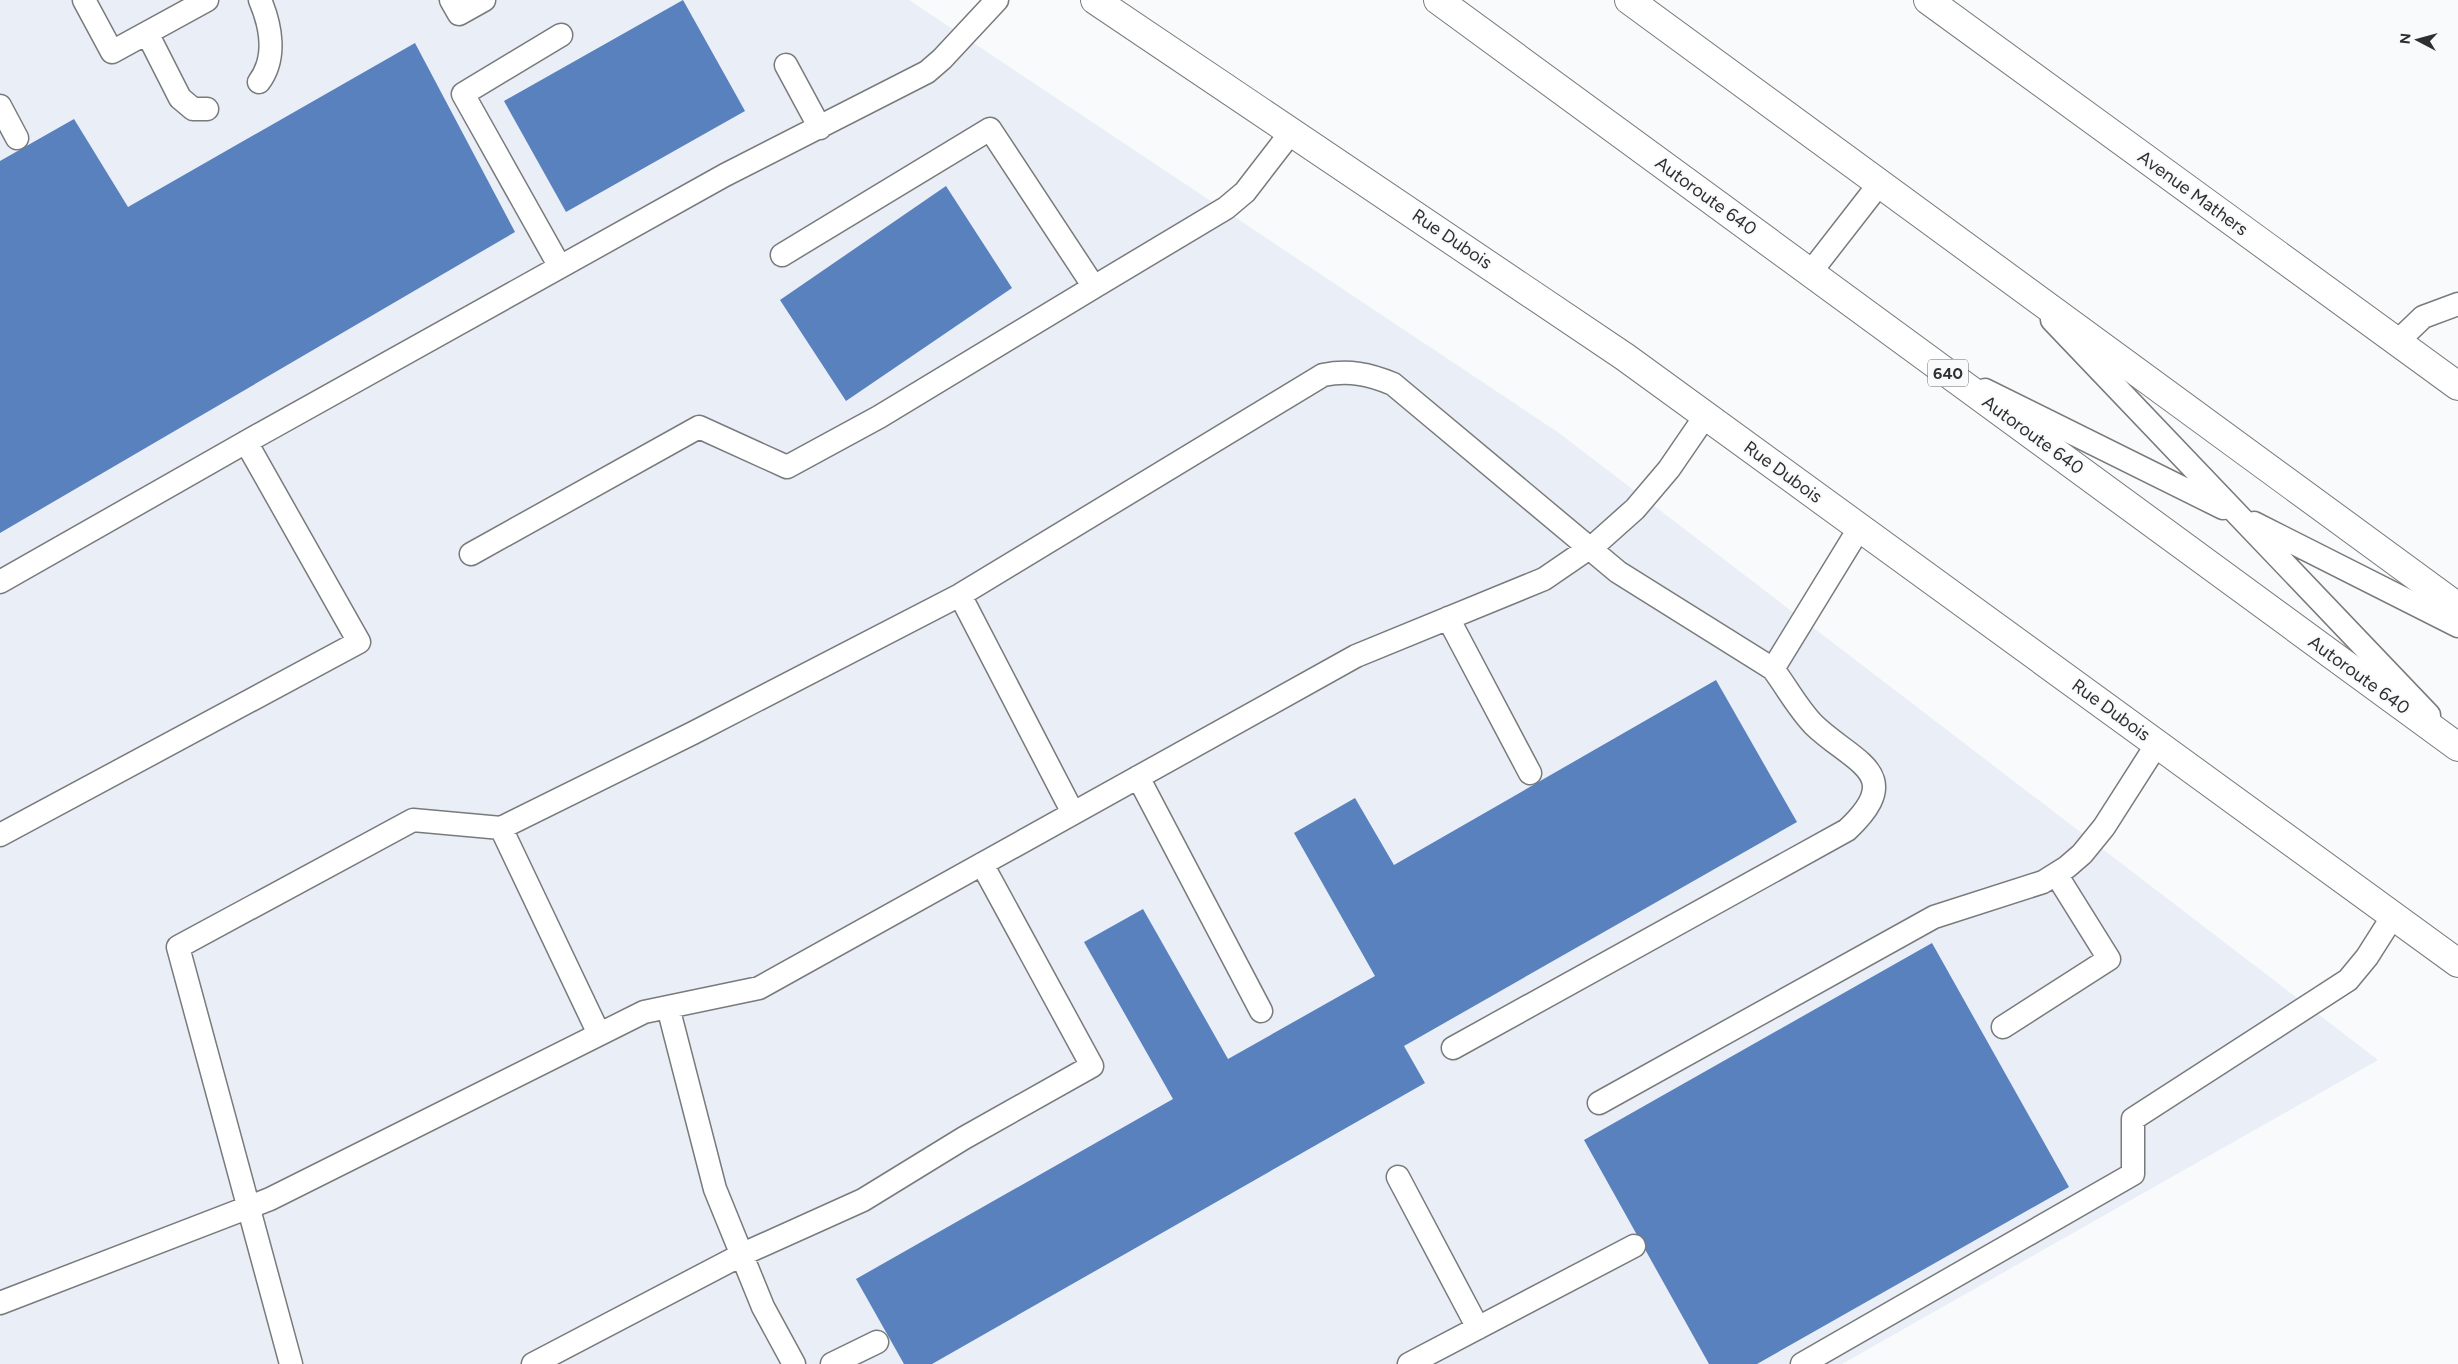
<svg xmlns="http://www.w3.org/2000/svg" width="2458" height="1364" font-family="Figtree,sans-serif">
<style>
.built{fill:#e9eef7}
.building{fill:#5881be}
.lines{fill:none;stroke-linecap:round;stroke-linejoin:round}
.service-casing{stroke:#787a7b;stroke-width:25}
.tertiary-casing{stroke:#787a7b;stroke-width:30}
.motorway-casing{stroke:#787a7b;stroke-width:30}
.service{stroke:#fff;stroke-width:22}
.tertiary{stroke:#fff;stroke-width:28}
.motorway{stroke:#fff;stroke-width:28}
.labels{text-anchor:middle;stroke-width:4;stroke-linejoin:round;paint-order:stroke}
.shield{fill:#f9fafc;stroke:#6c6c6d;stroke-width:1}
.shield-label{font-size:16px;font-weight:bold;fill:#2f2f30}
.street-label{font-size:18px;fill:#2f2f30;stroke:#f9fafc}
</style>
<rect width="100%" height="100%" fill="#f9fafc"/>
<path class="built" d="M 0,0 L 909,0 L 1559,433 L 2378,1060 L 1842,1364 L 0,1364 Z"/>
<path class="building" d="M 683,0 L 745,111 L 566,212 L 504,101 Z
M 415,43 L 515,232 L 0,533 L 0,161 L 74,119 L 128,207 Z
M 946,186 L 1012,288 L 846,401 L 780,300 Z
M 1716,680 L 1797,822 L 1404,1046 L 1425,1083 L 932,1364 L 904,1364 L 856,1279 L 1173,1099 L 1084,942 L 1143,909 L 1228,1059 L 1375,976 L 1294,833 L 1355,798 L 1394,865 Z
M 1932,943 L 2069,1187 L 1757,1364 L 1709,1364 L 1584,1140 Z"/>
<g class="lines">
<g class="service-casing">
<path id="service" d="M 84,0 L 112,52 L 207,0
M 451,0 L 459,14 L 484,0
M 147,33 L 180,98 L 193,109 L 207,109
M 786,65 L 820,128
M 259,82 C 277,58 271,26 260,0
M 0,106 L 17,138
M 782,255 L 990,129 L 1094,287 L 1226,208 L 1245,192 L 1292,131
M 560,267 L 463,94 L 561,35
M 1810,273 L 1880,183
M 2052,320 L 2429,715
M 2397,342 L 2423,317 L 2458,304
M 1985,390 L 2223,508
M 2254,523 L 2458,626
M 471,554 L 699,427 L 787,467 L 879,417 L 1094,287
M 0,582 L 246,442 L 725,175 L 927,72 L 942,59 L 997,0
M 960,595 L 1073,813
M 1448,618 L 1530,773
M 1138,777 L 1261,1011
M 501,828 L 693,733 L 960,595 L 1323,375 C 1349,370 1369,374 1393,384 L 1618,572 L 1773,669 L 1860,527
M 0,835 L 359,642 L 246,442
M 668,1007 L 715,1189 L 763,1307 L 794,1364
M 2003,1027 L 2109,959 L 2056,874
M 1453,1048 L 1847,830 C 1908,773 1852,762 1814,725 C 1798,709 1786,686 1773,669
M 1599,1103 L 1934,917 L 2043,882 L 2067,867 L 2082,854 L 2104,827 L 2157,744
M 1398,1177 L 1478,1328
M 0,1303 L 270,1199 L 644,1012 L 759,988 L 1356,656 L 1544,579 L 1598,542 L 1635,509 L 1669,469 L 1706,415
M 291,1364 L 178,947 L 413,820 L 501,828 L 599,1034
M 533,1364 L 743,1254 L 863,1200 L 964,1138 L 1092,1066 L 982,864
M 832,1364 L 877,1342
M 1409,1364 L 1634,1246
M 1802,1364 L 2133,1174 L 2133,1119 L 2348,980 L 2367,957 L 2393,916"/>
</g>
<g class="tertiary-casing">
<path id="tertiary" d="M 1095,0 L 1625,357 L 2458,963
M 1928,0 L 2458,386"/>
</g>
<g class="motorway-casing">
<path id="motorway" d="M 1438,0 L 2458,747
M 1629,0 L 2458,607"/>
</g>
<use href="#service" class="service"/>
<use href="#tertiary" class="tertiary"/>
<use href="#motorway" class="motorway"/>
</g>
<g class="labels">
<rect class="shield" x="1928" y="359.5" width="40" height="27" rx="4"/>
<g class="shield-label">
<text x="1948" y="379">640</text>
</g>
<g class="street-label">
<text transform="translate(2193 193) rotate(36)" y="6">Avenue Mathers</text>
<text transform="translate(1706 196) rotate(36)" y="6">Autoroute 640</text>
<text transform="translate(1452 239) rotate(34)" y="6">Rue Dubois</text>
<text transform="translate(2033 435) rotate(36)" y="6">Autoroute 640</text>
<text transform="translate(1783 472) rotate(36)" y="6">Rue Dubois</text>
<text transform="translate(2359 675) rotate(36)" y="6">Autoroute 640</text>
<text transform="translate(2111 710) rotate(36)" y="6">Rue Dubois</text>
</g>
</g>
<g transform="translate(2418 40) rotate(276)" stroke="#f9fafc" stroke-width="4" paint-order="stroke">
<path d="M0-4L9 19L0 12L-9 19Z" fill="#2f2f30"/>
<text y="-8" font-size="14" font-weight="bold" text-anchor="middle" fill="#2f2f30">N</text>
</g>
</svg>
